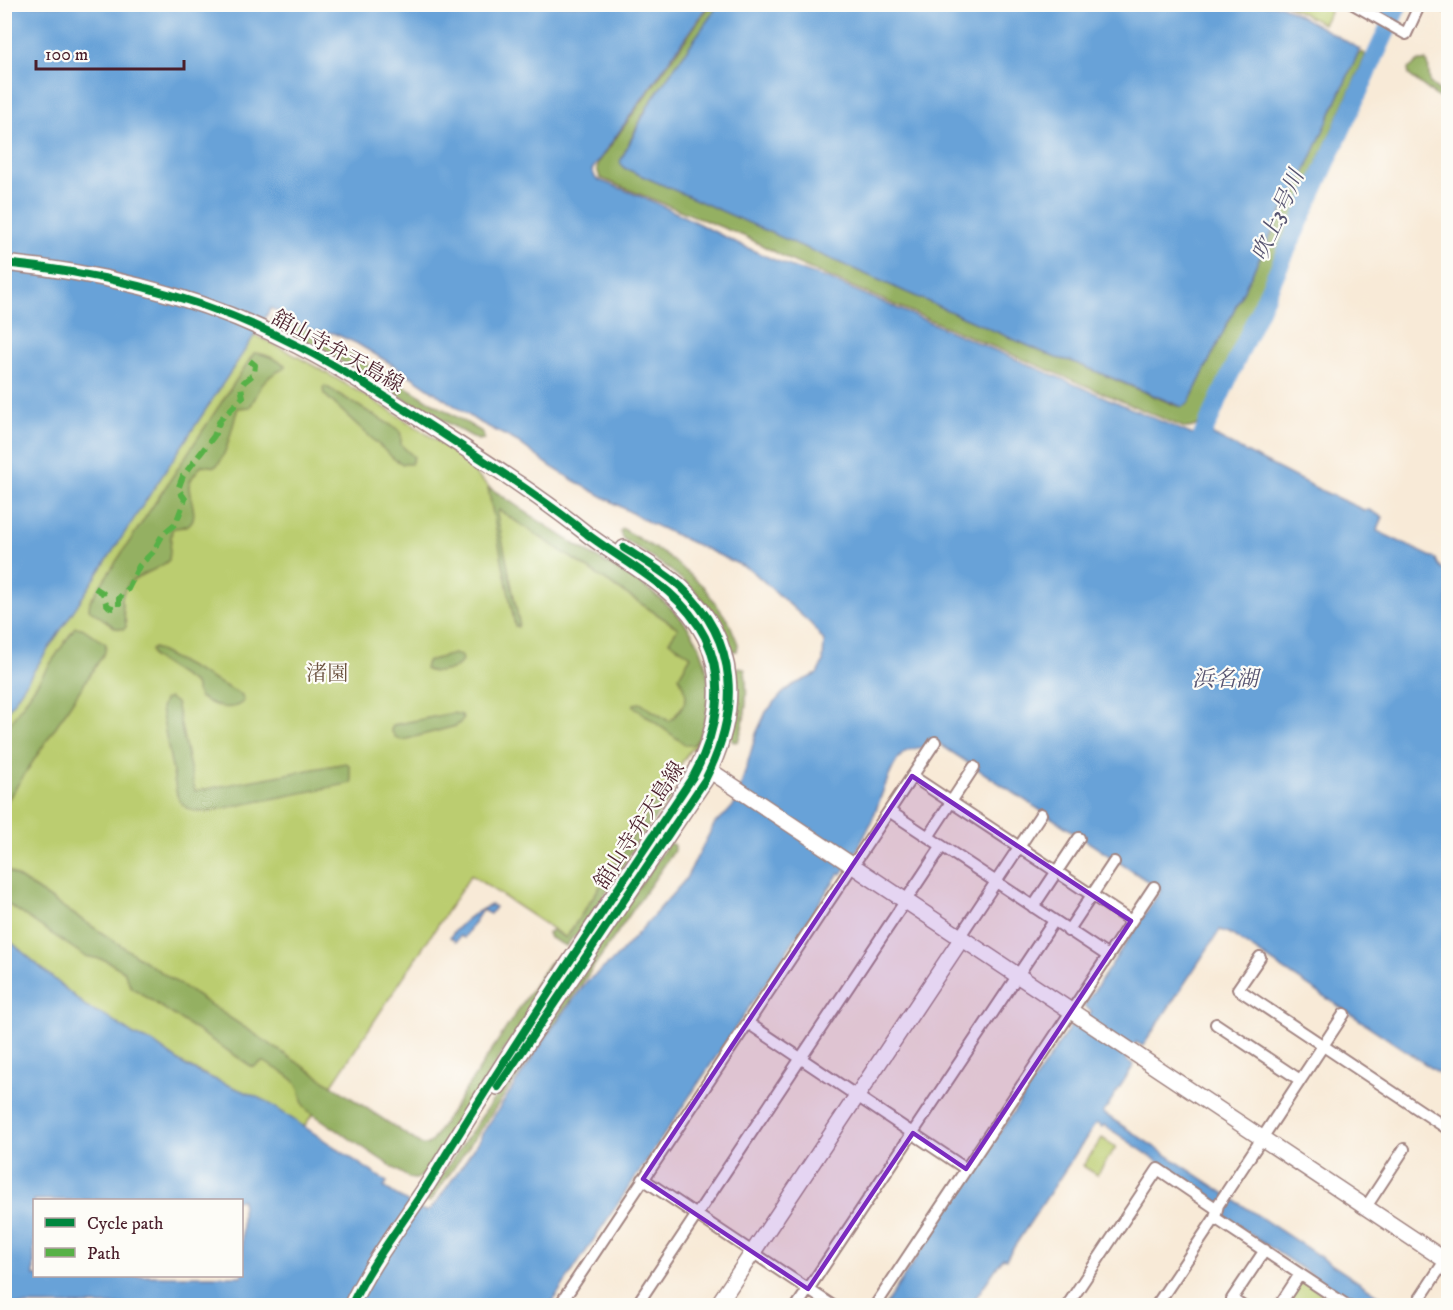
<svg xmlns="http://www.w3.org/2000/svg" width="1453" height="1310" font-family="'IM FELL DW Pica','Noto Serif JP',serif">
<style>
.green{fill:#bbcd70;stroke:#82764e;stroke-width:1.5}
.forest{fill:#94b062;stroke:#6f6846;stroke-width:1.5}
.water{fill:#68a2d8;stroke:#596082;stroke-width:1.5;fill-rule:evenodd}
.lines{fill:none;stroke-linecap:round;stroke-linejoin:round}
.stream{stroke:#68a2d8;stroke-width:3}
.river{stroke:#68a2d8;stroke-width:18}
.street-casing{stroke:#a18481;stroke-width:14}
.secondary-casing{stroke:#a18481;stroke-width:18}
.street{stroke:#fff;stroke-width:10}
.secondary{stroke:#fff;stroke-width:15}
.quiet{stroke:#57b146;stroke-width:6;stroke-dasharray:12 6;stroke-linecap:butt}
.cycleway-casing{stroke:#fdfcf7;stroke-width:11}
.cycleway{stroke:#00873e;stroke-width:8}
.marked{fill:#7b2cbf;fill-opacity:0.2;stroke:#7b2cbf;stroke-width:4.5;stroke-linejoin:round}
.labels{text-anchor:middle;stroke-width:4.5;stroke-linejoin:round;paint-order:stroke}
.street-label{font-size:21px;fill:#4a1f2b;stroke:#fdfcf7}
.park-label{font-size:21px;fill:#6c5340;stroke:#fdfcf7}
.water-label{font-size:22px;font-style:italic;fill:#565370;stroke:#fdfcf7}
</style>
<rect width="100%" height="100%" fill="#fdfcf7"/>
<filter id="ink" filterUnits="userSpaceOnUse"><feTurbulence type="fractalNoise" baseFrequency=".0167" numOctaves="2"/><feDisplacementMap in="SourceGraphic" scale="12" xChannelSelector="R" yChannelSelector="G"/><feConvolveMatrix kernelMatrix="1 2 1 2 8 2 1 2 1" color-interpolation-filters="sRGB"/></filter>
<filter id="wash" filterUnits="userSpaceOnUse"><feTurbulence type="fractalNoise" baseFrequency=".008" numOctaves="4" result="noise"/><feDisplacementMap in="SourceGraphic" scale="24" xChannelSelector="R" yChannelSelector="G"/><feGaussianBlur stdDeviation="1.35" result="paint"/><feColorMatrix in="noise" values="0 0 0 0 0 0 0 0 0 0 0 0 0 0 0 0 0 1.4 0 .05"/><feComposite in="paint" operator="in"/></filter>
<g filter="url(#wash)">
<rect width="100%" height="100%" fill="#f8ead7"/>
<path class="green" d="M 1287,5 L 1328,5 L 1330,12 L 1323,24 Z
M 254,335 C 289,350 321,370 354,389 C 384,407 415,425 443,445 C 464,460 479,481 501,496 C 527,514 554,532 581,548 C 620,572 662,590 689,629 C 714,665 713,712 694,750 L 691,749 L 566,938 L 471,875 L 304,1127 L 227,1085 L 183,1064 L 152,1042 L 134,1035 L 106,1016 L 88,1008 L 5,937 L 4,715 Z
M 1102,1138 L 1116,1147 L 1097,1175 L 1083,1166 Z
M 1302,1280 L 1340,1306 L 1282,1306 Z"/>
<path class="forest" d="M 710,5 L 719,5 L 643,114 L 622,158 L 624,168 L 1056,358 L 1071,361 L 1177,406 L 1186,405 L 1189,402 L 1282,212 L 1297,189 L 1357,56 L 1362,52 L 1365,54 L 1365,57 L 1202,420 C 1197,426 1194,428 1185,428 L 794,262 L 746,237 L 600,178 L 597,168 L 599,162 Z
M 1419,61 L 1426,61 L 1428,63 L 1430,83 L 1448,98 L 1448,105 L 1409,75 L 1408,69 Z
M 276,315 L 323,338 L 482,432 L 484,439 L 478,440 L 401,397 L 317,347 L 275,325 L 272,323 L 272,318 Z
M 254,353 C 264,353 277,360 285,365 L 285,368 C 259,380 264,384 250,407 L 238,408 C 234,419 226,460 216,466 C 213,468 206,465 202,465 C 198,470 190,478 189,485 C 188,497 202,519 186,526 C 182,528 177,527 172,529 L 169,560 C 155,574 126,574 122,598 C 121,608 126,617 126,627 L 123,629 L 116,628 L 89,609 L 90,601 Z
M 325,386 L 399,430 L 401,435 L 401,445 L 414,457 L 411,464 L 403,464 L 394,459 L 324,394 L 323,388 Z
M 488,488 C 495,490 503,497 511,502 C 530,515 549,528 568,540 C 627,579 715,611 708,698 C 706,715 705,733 693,745 L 686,745 L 634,707 L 634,704 L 640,703 L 669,721 C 675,717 686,704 686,696 C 685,689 681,682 679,676 L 691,656 L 669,641 L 678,628 L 499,510 L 497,514 L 519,622 L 518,627 L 515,626 Z
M 623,529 L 669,557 L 703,586 L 729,622 L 738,644 L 737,651 L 732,651 L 730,648 C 711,593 669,568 622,538 L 620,531 Z
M 75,627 L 82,628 L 106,644 L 105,652 L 5,804 L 5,731 Z
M 154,648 L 242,695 L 244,701 C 230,714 213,705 199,697 L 195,684 L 153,657 L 151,650 Z
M 454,654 L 461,656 L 462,661 C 456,671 435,675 425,669 L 427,661 Z
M 738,667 L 743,668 L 745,670 C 748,693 746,719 738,741 L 735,742 L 732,741 L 731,735 L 737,697 L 736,672 Z
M 169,698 L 176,703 L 177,707 L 195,791 L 346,763 L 349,765 L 352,783 L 210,811 C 195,813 182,809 177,795 L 161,709 L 164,700 Z
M 453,713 L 462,715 L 463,720 L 456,726 L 403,740 L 395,737 L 391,730 L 393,725 Z
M 668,784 L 672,788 L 669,800 L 643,833 L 583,931 L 573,937 L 566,946 L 550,938 L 548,933 L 552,930 L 566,938 Z
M 669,843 L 674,845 L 674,851 L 430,1202 L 427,1202 L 426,1198 Z
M 4,868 L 422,1145 L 427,1145 L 432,1141 L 549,963 L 556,959 L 559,961 L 560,965 L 423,1175 C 418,1179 416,1180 409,1178 L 307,1110 C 300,1103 302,1094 298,1086 C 293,1076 275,1069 265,1062 L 262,1062 L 254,1067 L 251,1066 L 131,987 L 124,971 L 105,960 L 85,956 L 5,902 Z"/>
<path class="water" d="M 719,4 L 1281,5 L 1360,49 L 1297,189 L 1282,212 L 1189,402 L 1182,407 L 1071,361 L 1056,358 L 624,168 L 620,162 L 649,104 Z
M 5,5 L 708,5 L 592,170 L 596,179 C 616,187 636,194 656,203 C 712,229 767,262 826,278 L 1193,435 L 1197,433 L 1213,435 L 1320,490 L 1364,510 L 1369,510 L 1383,517 L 1377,531 L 1436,559 L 1438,564 L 1448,574 L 1448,1079 L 1229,933 L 1220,930 L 1143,1046 L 1136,1042 L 1125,1059 L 1134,1065 L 1103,1113 L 1393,1305 L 1357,1305 L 1224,1217 L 1221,1204 L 1104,1125 L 1102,1127 L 1096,1123 L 1006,1259 L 1003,1258 L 971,1305 L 885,1305 L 1072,1024 L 1080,1029 L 1092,1012 L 1084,1006 L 1161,890 L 932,739 L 926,747 C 919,748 910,748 904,753 C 890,763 878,808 870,825 C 862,842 852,859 842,874 L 839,873 L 550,1305 L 5,1305 L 5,937 L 88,1008 L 106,1016 L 134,1035 L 152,1042 L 183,1064 L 202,1074 L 264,1100 L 387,1182 L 384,1187 L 419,1210 L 428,1211 L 436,1203 L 479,1141 L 482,1134 L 553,1027 L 587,981 L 615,959 L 685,880 L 715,823 L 727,813 L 736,803 L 756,734 L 766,712 L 783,693 L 793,685 L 817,674 L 823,662 L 824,641 L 811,624 L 751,570 L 650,523 L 573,480 L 550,466 L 518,442 L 477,421 L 403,371 L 356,343 L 333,333 L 311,330 L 271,308 L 249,344 L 5,715 ZM 34,1200 L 242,1200 L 242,1276 L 34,1276 Z
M 491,905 L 495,907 L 490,914 L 482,910 L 464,938 L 460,936 L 456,942 L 450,937 C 461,922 474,912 491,905 Z"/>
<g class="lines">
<path class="stream" d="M 1374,58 L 1378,61"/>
<path class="river" d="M 1373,4 L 1393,16
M 1188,452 L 1198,445 L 1399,4"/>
</g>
</g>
<g filter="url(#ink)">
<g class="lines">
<g class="street-casing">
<path id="street" d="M 1353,4 L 1406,34 L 1420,4
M 1440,4 L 1448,8
M 912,776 L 1131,921
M 889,811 L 1108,956
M 928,837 L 974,767
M 1033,907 L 1079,838
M 1068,931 L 1114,862
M 960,936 L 1041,814
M 1260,957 L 1238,989 L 1448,1129
M 748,1023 L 966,1169
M 1216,1024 L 1300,1080
M 643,1179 L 833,1306
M 1366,1207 L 1404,1149
M 1215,1218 L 1348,1306
M 559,1306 L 935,742
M 636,1306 L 942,846
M 797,1306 L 1054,921
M 875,1306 L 1154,887
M 1067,1306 L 1158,1169 L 1217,1209
M 1156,1306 L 1215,1218 L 1218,1205 L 1344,1014
M 1242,1306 L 1232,1299 L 1265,1250
M 1279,1306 L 1300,1274
M 1415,1306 L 1448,1256"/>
</g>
<g class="secondary-casing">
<path id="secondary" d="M 4,263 C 107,273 206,298 298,346 C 343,369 386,397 429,425 C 483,460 537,494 587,534 C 628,565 681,589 705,637 C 727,682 717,732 694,775 C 605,908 515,1041 431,1179 C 405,1221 372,1260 351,1306
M 700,764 L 1448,1262
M 498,1087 L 705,780 C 740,712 740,642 681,587 C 664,572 643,560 624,548
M 717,1306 L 962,938"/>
</g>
<use href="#street" class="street"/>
<use href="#secondary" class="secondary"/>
<path class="quiet" d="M 95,588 L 103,593 C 105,603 108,611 119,607 L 119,598 L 128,589 L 139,566 L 153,552 L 163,534 L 176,523 L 185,499 L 178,489 L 183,476 L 214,436 L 220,420 L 243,397 L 241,387 L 244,382 L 254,374 L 255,365 L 246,358"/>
<g class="cycleway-casing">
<path id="cycleway" d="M 4,263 C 107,273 206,298 298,346 C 343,369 386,397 429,425 C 483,460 537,494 587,534 C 628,565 681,589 705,637 C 727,682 717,732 694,775 C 605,908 515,1041 431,1179 C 405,1221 372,1260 351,1306
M 498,1087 L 705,780 C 740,712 740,642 681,587 C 664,572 643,560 624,548"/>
</g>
<use href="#cycleway" class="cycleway"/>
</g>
</g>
<path class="marked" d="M 912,776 L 1131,921 L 966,1169 L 913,1133 L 808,1289 L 643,1179 Z"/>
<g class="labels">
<g class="street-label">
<text transform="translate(338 351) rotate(29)" y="7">舘山寺弁天島線</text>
<text transform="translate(639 825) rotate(-57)" y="7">舘山寺弁天島線</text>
</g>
<g class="park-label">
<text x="327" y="680">渚園</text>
</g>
<g class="water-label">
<text transform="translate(1277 215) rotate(-66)" y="8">吹上3号川</text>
<text x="1225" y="686">浜名湖</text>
</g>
</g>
<rect width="1453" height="1310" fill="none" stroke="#fdfcf7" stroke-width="24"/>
<rect x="33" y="1199" width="210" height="78" fill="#fdfcf7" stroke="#b5a4a5" stroke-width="1.5"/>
<rect x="45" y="1218" width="30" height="9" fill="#00873e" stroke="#b5a4a5" stroke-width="1.5"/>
<text x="87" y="1229" font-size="18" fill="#4a1f2b">Cycle path</text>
<rect x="45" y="1248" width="30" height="9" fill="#57b146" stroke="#b5a4a5" stroke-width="1.5"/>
<text x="87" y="1259" font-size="18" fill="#4a1f2b">Path</text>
<path d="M36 60v9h148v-9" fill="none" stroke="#4a1f2b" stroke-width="3"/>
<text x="45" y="60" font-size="18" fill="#4a1f2b" stroke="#fdfcf7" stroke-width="4.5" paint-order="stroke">100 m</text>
</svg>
